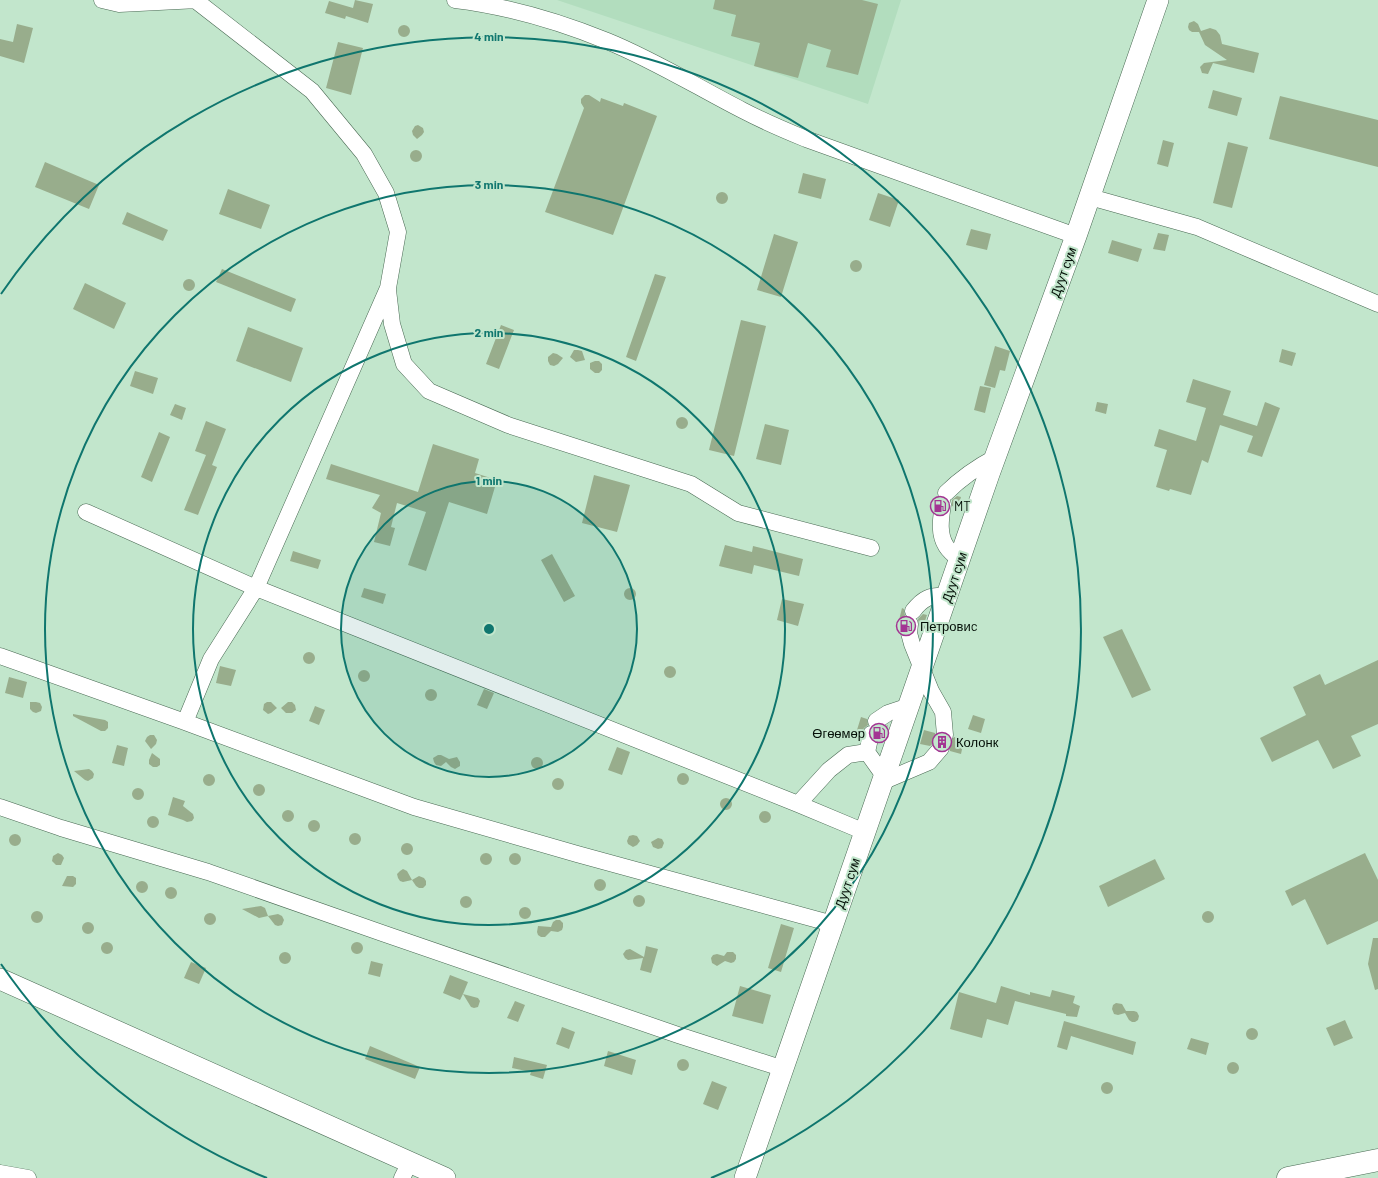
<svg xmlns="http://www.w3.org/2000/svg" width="1378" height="1178" font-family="Barlow,sans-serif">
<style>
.built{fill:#b2ddbe}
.building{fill:#98ad8c}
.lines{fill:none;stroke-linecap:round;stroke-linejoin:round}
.minor-casing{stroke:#496953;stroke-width:17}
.major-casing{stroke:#496953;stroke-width:22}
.highway-casing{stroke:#496953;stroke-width:23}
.minor{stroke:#fff;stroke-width:16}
.major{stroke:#fff;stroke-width:21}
.highway{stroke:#fff;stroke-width:22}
.ring{fill:none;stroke:#0f766e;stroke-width:2}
.labels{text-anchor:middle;stroke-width:4;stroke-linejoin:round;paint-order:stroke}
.street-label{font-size:13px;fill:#040f07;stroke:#c2e6cc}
.poi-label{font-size:13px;fill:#040f07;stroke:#c2e6cc;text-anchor:start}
.centre{fill:#0f766e;stroke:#c2e6cc;stroke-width:2}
.ring-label{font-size:12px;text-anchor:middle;font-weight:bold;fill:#0f766e;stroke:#c2e6cc;stroke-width:4;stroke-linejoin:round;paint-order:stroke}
</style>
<rect width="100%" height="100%" fill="#c2e6cc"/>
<path class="built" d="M 557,0 L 901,0 L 868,104 Z"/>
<path class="building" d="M 355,0 L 373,4 L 368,23 L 346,16 L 345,19 L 325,13 L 329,1 L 353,8 Z
M 715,0 L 862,0 L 878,4 L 858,75 L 826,67 L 831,50 L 808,43 L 798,78 L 754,66 L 760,43 L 731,36 L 736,15 L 713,9 Z
M 1194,21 L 1198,24 L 1201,31 L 1210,28 L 1216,30 L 1220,35 L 1222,44 L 1259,53 L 1254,73 L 1213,63 L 1208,74 L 1202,73 L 1200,67 L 1204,63 L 1227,60 L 1205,45 L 1199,32 L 1192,32 L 1189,30 L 1188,27 L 1189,23 Z
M 17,24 L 33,28 L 24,63 L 0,56 L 0,39 L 13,42 Z
M398 31a6 6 0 1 1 12 0a6 6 0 1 1-12 0Z
M 338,42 L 363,48 L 351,95 L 326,88 Z
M 1213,90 L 1242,98 L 1237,116 L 1208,108 Z
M 585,95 L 589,95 L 600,102 L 601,98 L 623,106 L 624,103 L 657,116 L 613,235 L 545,212 L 584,108 L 581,103 L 581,99 Z
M 1280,96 L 1378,120 L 1378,167 L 1269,139 Z
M 418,125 L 423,128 L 424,132 L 422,135 L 417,139 L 413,135 L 412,131 L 415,126 Z
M 1163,140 L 1174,143 L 1168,167 L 1157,164 Z
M 1228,142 L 1248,147 L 1232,208 L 1213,203 Z
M410 156a6 6 0 1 1 12 0a6 6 0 1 1-12 0Z
M 45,162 L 99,185 L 89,209 L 35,187 Z
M 803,173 L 826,179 L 821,199 L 798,193 Z
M 228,189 L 270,205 L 261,229 L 219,214 Z
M716 198a6 6 0 1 1 12 0a6 6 0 1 1-12 0Z
M 878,193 L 899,200 L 890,227 L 869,220 Z
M 127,212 L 168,230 L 163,241 L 122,224 Z
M 971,229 L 991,234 L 987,250 L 966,245 Z
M 1158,233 L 1169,235 L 1165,251 L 1153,249 Z
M 774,234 L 798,242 L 781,297 L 757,290 Z
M 1112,240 L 1142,249 L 1138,262 L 1108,253 Z
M850 266a6 6 0 1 1 12 0a6 6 0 1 1-12 0Z
M 222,269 L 296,299 L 291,312 L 216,282 Z
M 655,274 L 666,277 L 636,361 L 626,357 Z
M183 285a6 6 0 1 1 12 0a6 6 0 1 1-12 0Z
M 85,283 L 126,303 L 114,329 L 73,309 Z
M 741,320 L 766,326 L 734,456 L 709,450 Z
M 501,325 L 514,330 L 499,369 L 486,364 Z
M 248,327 L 303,348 L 291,382 L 236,361 Z
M 995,346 L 1010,351 L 1005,371 L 1000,370 L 995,388 L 984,385 Z
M 1282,349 L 1296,353 L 1292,366 L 1279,362 Z
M 574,350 L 578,350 L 582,351 L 585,360 L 576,362 L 570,357 Z
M 553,353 L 557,354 L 563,358 L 558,364 L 554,366 L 550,365 L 548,361 L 548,357 Z
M 595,361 L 599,361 L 602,364 L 602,370 L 599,373 L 595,373 L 590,369 L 590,363 Z
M 135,371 L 158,378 L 153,394 L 130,386 Z
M 1193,379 L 1231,391 L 1223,415 L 1257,426 L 1265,402 L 1280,408 L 1262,457 L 1247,452 L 1253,436 L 1220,425 L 1208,463 L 1202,460 L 1191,495 L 1170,489 L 1169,491 L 1156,487 L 1167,450 L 1154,446 L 1159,429 L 1196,441 L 1206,408 L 1186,402 Z
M 980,386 L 991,388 L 985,413 L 974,410 Z
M 1097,402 L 1108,404 L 1106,414 L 1095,411 Z
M 175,404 L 186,408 L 182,420 L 170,415 Z
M676 423a6 6 0 1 1 12 0a6 6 0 1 1-12 0Z
M 206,421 L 226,429 L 212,465 L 217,467 L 198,515 L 184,510 L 206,455 L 195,451 Z
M 765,424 L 789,430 L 781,465 L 756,459 Z
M 159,432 L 170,437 L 152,482 L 141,477 Z
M 433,444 L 479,459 L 475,473 L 497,480 L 487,514 L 449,502 L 426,571 L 408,565 L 426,512 L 397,503 L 391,527 L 395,528 L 390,546 L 374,542 L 381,513 L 372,508 L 380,495 L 326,479 L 331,464 L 418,492 Z
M 594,475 L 630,485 L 617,532 L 582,523 Z
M 957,496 L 961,497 L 958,508 L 952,506 L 952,500 Z
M 725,545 L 752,552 L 753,546 L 803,559 L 799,576 L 754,565 L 752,574 L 719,566 Z
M 293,551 L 321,560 L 318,569 L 290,561 Z
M 552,554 L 575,596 L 564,602 L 541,560 Z
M 364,588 L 386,594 L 383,604 L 361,597 Z
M624 594a6 6 0 1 1 12 0a6 6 0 1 1-12 0Z
M 782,599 L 804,604 L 798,626 L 777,620 Z
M 902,608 L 904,609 L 905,616 L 901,621 L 899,620 Z
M 923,614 L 927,615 L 923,627 L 919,626 L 918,619 Z
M 1122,629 L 1151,690 L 1132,698 L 1103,637 Z
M303 658a6 6 0 1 1 12 0a6 6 0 1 1-12 0Z
M 1378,660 L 1378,724 L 1351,736 L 1361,756 L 1333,769 L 1318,740 L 1272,762 L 1260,738 L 1306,715 L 1293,687 L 1320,674 L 1325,685 Z
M 220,666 L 236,670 L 231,686 L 216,683 Z
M664 672a6 6 0 1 1 12 0a6 6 0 1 1-12 0Z
M358 676a6 6 0 1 1 12 0a6 6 0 1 1-12 0Z
M 9,677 L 27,682 L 23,698 L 5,693 Z
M 484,689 L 494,693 L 487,709 L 477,705 Z
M425 695a6 6 0 1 1 12 0a6 6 0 1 1-12 0Z
M 30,702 L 36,702 L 40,703 L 42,707 L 41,711 L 36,713 L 33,712 L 30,709 Z
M 267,702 L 271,702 L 277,708 L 271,713 L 268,714 L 263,710 L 264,704 Z
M 288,702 L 292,702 L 295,705 L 296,710 L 292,713 L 286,713 L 281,708 Z
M 315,706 L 325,710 L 319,725 L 309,721 Z
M 73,714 L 105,720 L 108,722 L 108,728 L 105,731 L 101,731 L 73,716 Z
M 973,715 L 985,719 L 981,733 L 968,729 Z
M 861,717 L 867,719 L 868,725 L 864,728 L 862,732 L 857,730 Z
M 888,725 L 884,738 L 880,737 L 879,730 Z
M 924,730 L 935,733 L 937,740 L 930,746 L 920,744 Z
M 150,735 L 154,735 L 157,740 L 156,744 L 151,749 L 145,741 L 147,737 Z
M 954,737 L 964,740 L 961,754 L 950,751 L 949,743 Z
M 117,745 L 128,748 L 124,766 L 112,763 Z
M 617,747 L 630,752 L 622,775 L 608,770 Z
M 152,753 L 160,759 L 160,765 L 157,767 L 153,767 L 149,764 L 149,760 Z
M 438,755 L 441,755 L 449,759 L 457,757 L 460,762 L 460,766 L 455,769 L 451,767 L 446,762 L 441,766 L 436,765 L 434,762 L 433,758 Z
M531 763a6 6 0 1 1 12 0a6 6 0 1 1-12 0Z
M 89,769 L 92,771 L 94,774 L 93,778 L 88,781 L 85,780 L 74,771 Z
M677 779a6 6 0 1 1 12 0a6 6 0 1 1-12 0Z
M203 780a6 6 0 1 1 12 0a6 6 0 1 1-12 0Z
M552 784a6 6 0 1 1 12 0a6 6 0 1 1-12 0Z
M253 790a6 6 0 1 1 12 0a6 6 0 1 1-12 0Z
M132 794a6 6 0 1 1 12 0a6 6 0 1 1-12 0Z
M 173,797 L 185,801 L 183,806 L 193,814 L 194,818 L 192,821 L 187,822 L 183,820 L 168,815 Z
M720 804a6 6 0 1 1 12 0a6 6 0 1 1-12 0Z
M282 816a6 6 0 1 1 12 0a6 6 0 1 1-12 0Z
M759 817a6 6 0 1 1 12 0a6 6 0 1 1-12 0Z
M147 822a6 6 0 1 1 12 0a6 6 0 1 1-12 0Z
M308 826a6 6 0 1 1 12 0a6 6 0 1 1-12 0Z
M349 839a6 6 0 1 1 12 0a6 6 0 1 1-12 0Z
M9 840a6 6 0 1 1 12 0a6 6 0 1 1-12 0Z
M 633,835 L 637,836 L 640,841 L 637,845 L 633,847 L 628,844 L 627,841 L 629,836 Z
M 658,838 L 662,839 L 664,843 L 662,848 L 658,849 L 653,847 L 651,842 Z
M401 849a6 6 0 1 1 12 0a6 6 0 1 1-12 0Z
M 58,853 L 62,855 L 64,858 L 61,865 L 56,865 L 52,861 L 53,856 Z
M 1365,853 L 1378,880 L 1378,921 L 1327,945 L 1305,899 L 1292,906 L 1285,891 Z
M509 859a6 6 0 1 1 12 0a6 6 0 1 1-12 0Z
M480 859a6 6 0 1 1 12 0a6 6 0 1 1-12 0Z
M 1155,859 L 1165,879 L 1108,907 L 1099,886 Z
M 403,869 L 407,871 L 412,880 L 419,876 L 424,878 L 426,881 L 426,885 L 423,888 L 419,888 L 416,886 L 412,880 L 403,882 L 400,881 L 398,878 L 397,874 L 400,871 Z
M 67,876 L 73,876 L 76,878 L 76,884 L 73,887 L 62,886 Z
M594 885a6 6 0 1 1 12 0a6 6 0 1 1-12 0Z
M136 887a6 6 0 1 1 12 0a6 6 0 1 1-12 0Z
M165 893a6 6 0 1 1 12 0a6 6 0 1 1-12 0Z
M633 901a6 6 0 1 1 12 0a6 6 0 1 1-12 0Z
M460 902a6 6 0 1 1 12 0a6 6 0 1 1-12 0Z
M 261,906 L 265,908 L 268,916 L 278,914 L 282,916 L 284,920 L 282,925 L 278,926 L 275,925 L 268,916 L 259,918 L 242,909 Z
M519 913a6 6 0 1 1 12 0a6 6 0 1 1-12 0Z
M1202 917a6 6 0 1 1 12 0a6 6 0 1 1-12 0Z
M31 917a6 6 0 1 1 12 0a6 6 0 1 1-12 0Z
M204 919a6 6 0 1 1 12 0a6 6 0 1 1-12 0Z
M 556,920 L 560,920 L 563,923 L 563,927 L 562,930 L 558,932 L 551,931 L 545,937 L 541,937 L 538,935 L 537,932 L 538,926 L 551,927 L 553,922 Z
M82 928a6 6 0 1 1 12 0a6 6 0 1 1-12 0Z
M 781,924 L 794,928 L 781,972 L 768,968 Z
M 1373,938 L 1378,938 L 1378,989 L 1375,990 L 1368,964 Z
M101 948a6 6 0 1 1 12 0a6 6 0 1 1-12 0Z
M351 948a6 6 0 1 1 12 0a6 6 0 1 1-12 0Z
M 646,946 L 658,949 L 651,973 L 640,970 L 643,958 L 628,960 L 625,958 L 623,954 L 626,950 L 630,949 L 644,957 Z
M 727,952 L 733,952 L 736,955 L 736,959 L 734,962 L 731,963 L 725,961 L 717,966 L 712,963 L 711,958 L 713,955 L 717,954 L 724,956 Z
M279 958a6 6 0 1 1 12 0a6 6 0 1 1-12 0Z
M 371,961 L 383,964 L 380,977 L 368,974 Z
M 191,962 L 206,968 L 199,984 L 184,978 Z
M 450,975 L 468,982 L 463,994 L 478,998 L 480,1001 L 478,1007 L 474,1008 L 471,1007 L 463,994 L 460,1000 L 443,993 Z
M 740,986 L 771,995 L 763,1024 L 732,1016 Z
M 1001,986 L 1030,995 L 1030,992 L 1050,997 L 1052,990 L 1075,996 L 1073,1003 L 1080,1006 L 1077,1017 L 1066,1016 L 1066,1014 L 1015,1001 L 1008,1025 L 987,1019 L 982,1038 L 950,1029 L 959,992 L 996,1003 Z
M 515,1001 L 525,1005 L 518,1022 L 507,1018 Z
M 1116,1003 L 1122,1004 L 1126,1011 L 1134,1011 L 1137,1012 L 1139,1016 L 1138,1020 L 1135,1022 L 1132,1022 L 1129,1020 L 1125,1013 L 1118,1015 L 1114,1014 L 1112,1009 L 1113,1005 Z
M 1345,1020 L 1353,1038 L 1334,1046 L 1326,1028 Z
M 1064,1021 L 1136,1042 L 1133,1055 L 1071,1036 L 1067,1050 L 1057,1047 Z
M 562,1027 L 575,1032 L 569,1049 L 556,1044 Z
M1246 1034a6 6 0 1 1 12 0a6 6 0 1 1-12 0Z
M 1191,1038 L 1209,1043 L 1206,1055 L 1187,1049 Z
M 370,1046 L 420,1067 L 415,1079 L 365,1059 Z
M 608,1051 L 636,1060 L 632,1075 L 604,1066 Z
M 514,1057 L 547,1065 L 543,1079 L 530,1075 L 531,1072 L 512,1068 Z
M677 1065a6 6 0 1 1 12 0a6 6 0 1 1-12 0Z
M1227 1068a6 6 0 1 1 12 0a6 6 0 1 1-12 0Z
M 712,1081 L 727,1087 L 718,1110 L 703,1104 Z
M1101 1088a6 6 0 1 1 12 0a6 6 0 1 1-12 0Z"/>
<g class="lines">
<g class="minor-casing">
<path id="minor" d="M 102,0 L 119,4 L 198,0
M 195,0 L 312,91 L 364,154 L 386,193 L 398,232 L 388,288 L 256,588 L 211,659 L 185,722 L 414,807 L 577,854 L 833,924
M 455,0 C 505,6 560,22 607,41 C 654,60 697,87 742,110 C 763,121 784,130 806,139 L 1076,236
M 1090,197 L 1197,227 L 1378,304
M 388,290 L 392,324 L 404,364 L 429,391 L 508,425 L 691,484 L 738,513 L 871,548
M 946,493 C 961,478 977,467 996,457
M 943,504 C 941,518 938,533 946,546 C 949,551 955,556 960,560
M 86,512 L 256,588 L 798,804 L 865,832
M 913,611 C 923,598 930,595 947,596
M 910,624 L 909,633 L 912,644 L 931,691 L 943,712 L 945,735
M 0,656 L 185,722
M 876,721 L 888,713 L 909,706
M 871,734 L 867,752 L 884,776
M 882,782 L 929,762 L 941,748
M 798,804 L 829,770 L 848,755 L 867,752
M 0,807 L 61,828 L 208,872 L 382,933 L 678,1035 L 784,1069
M 0,1173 L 28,1178
M 402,1178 L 410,1162"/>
</g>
<g class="major-casing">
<path id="major" d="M 0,979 L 445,1178
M 745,1178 L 989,474 L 1076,236 L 1158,0"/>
</g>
<g class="highway-casing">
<path id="highway" d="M 1288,1178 L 1378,1160"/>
</g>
<use href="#minor" class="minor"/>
<use href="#major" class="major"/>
<use href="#highway" class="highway"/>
</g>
<circle cx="489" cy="629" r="148" fill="#0f766e" fill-opacity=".12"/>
<g class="ring">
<circle cx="489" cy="629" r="148"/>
<circle cx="489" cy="629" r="296"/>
<circle cx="489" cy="629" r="444"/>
<path d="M267 1178A592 592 0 0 1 1 964M1 294A592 592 0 1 1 711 1178"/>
</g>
<defs>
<g id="fuel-ring" transform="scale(1)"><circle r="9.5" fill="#c2e6cc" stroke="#a33593" stroke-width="1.5"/><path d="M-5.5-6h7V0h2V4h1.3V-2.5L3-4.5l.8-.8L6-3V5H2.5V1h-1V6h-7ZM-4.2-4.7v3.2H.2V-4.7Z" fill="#a33593"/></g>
<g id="building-ring" transform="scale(1)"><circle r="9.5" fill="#c2e6cc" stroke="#a33593" stroke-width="1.5"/><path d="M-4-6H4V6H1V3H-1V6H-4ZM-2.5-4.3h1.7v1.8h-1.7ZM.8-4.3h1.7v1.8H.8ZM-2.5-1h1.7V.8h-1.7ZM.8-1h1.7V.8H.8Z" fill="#a33593"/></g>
</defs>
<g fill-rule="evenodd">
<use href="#fuel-ring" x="940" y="506"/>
<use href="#fuel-ring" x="906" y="626"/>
<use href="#fuel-ring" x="879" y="733"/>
<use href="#building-ring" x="942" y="742"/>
</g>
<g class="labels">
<g class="street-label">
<text transform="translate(1063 272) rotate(-70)" y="5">Дуут сум</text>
<text transform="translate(954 577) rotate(-71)" y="5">Дуут сум</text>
<text transform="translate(847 883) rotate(-71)" y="5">Дуут сум</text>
</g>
<g class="poi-label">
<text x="954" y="511">MT</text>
<text x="920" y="631">Петровиc</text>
<text x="865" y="738" text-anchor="end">Өгөөмөр</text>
<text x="956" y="747">Колонк</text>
</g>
</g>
<circle cx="489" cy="629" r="6" class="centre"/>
<g class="ring-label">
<text x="489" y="41">4 min</text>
<text x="489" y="189">3 min</text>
<text x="489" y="337">2 min</text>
<text x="489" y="485">1 min</text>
</g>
</svg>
